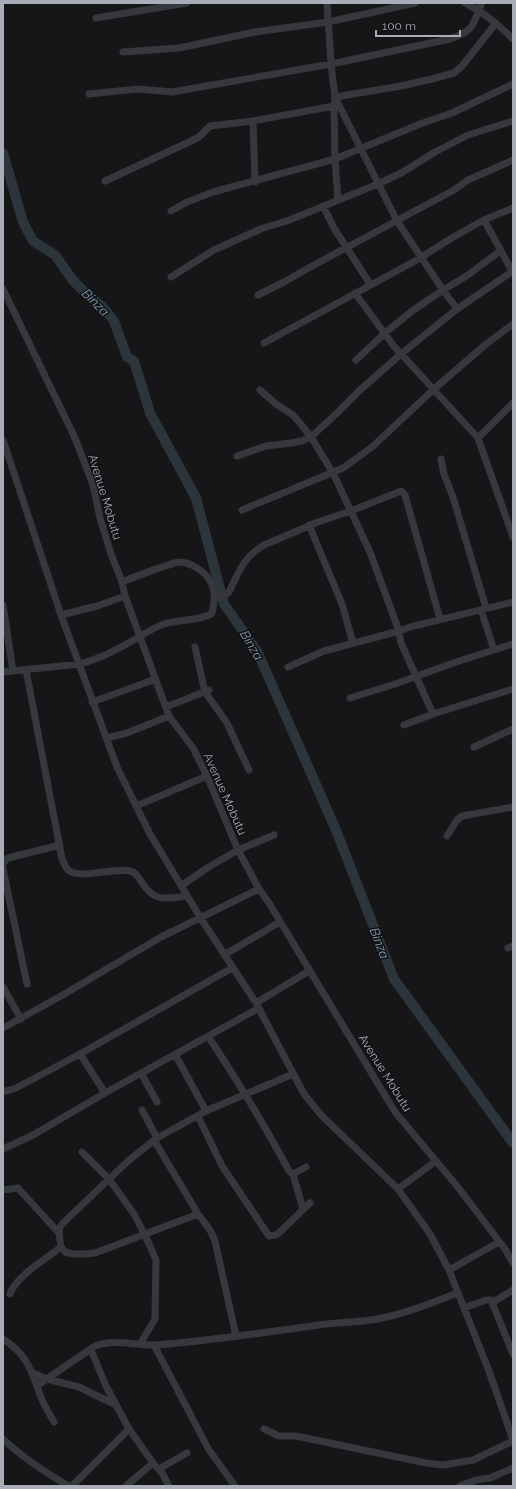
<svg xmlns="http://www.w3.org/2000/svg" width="516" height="1489" font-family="Raleway,sans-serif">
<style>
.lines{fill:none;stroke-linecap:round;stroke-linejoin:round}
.river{stroke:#2c353c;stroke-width:10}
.street{stroke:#37383d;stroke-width:7}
.labels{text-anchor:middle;stroke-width:3;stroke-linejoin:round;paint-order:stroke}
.street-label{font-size:12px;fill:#a8adb8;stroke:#111113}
.water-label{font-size:13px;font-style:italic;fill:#7f9bb3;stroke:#111113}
</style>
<rect width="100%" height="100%" fill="#161618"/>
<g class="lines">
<path class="river" d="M 3,153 L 23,222 L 33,241 L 55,255 L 72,279 L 88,296 L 102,306 L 114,321 L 127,357 L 134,361 L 150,413 L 196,498 L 224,604 L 257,651 L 336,830 L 394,979 L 513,1143"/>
<path class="street" d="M 327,3 L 331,64 L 335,97 L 397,221 L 443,290 L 457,309
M 465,3 C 484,12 498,24 513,39
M 96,18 L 187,3
M 123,52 L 179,48 L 255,32 L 328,22 L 415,3
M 89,94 L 138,89 L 172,92 L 331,64 L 450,39 C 477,29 471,26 482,3
M 253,121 L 255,182
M 105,181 L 189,142 L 199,137 L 210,126 L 253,121 L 334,106
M 338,200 L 335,159 L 334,106 L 335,97 L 401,86 L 432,79 L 454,73 L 462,66 L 496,23
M 323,206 L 334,228 L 370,284
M 171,211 L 185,203 L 213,192 L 335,159 L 420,124 L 452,113 L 513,84
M 484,220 L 512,271
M 171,277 L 214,250 L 263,228 L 287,221 L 378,184 L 403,172 L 435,152 L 468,135 L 513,121
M 3,289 L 75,438 L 93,485 L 100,518 L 111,554 L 122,582 L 125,596 L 169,716 L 193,748 L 207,776 L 238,850 L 259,889 L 269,903 L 395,1112 L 457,1186 L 505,1249 L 513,1263
M 355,293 L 393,345 L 478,438 L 513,537
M 258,295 L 284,282 L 314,265 L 454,190 L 468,180 L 513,160
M 264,343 L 415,261 L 455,236 L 484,220 L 513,208
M 356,360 L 385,333 L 412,311 L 443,290 L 468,275 L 500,251
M 260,390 L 276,404 L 293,415 L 300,423 L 311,437 L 333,473 L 370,552 L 399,631 L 401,643 L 433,714
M 478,438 L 513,403
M 3,440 L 61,615 L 117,767 L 150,834 L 200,917 L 256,1003 L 304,1094 L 321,1115 L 398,1189 L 430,1234 L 449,1270 L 464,1308 L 489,1371 L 513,1440
M 237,456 L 266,446 L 291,443 L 302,441 L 311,437 L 337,413 L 359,391 L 401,354 L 457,309 L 513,271
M 441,459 L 444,474 L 453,497 L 486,608
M 242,510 L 343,468 L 372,447 L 434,389 L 485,345 L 513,324
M 309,525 L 342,604 L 353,643
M 214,599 L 225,595 L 229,592 C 239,572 243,557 264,545 L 318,522 L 351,511 L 401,491 L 405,495 L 440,619
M 3,605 L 13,671
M 481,610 L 494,650
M 61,615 L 97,606 L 125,596
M 195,647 L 205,692 L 227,723 L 249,770
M 288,667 L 324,651 L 399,631 L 410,627 L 513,602
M 26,670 L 62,859 C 64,863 65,867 68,870 C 83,881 117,865 133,872 C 138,875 140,880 143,884 C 155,903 168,898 187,896
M 3,672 L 80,664 C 102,658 120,648 139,637 C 147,632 155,627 164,624 C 176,620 205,620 212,613 C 217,595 214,578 197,568 C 192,565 186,562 180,562 C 175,562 170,565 165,566 C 151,571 136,576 122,582
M 350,698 L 395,684 L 459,661 L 513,644
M 92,702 L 156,679
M 166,707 L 209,690
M 404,725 L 433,714 L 513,689
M 107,738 L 127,733 L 169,716
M 474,747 L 513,729
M 136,806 L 207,776
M 447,836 L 457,820 L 462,816 L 513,807
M 3,864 L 6,859 L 12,857 L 60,845
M 3,869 L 27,984
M 181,886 L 207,868 L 238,850 L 274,835
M 508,948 L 513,946
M 224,955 L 280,922
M 3,987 L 21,1019
M 256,1003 L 309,971
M 3,1028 L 61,996 L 161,937 L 259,889
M 208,1036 C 237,1080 264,1124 289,1171 L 293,1174 L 303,1209
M 80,1054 L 105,1093
M 175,1054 L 206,1111
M 141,1073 L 157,1102
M 3,1092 L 16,1088 L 80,1054 L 232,968
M 142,1110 L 157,1138
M 198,1116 L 222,1166 L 269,1236 L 276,1235 L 281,1231 L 310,1203
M 154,1140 L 198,1214 L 210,1230 L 215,1241 L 236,1336
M 3,1149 L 33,1135 L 105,1093 L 259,1008
M 82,1152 L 109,1179 L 134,1214 L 145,1235 L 156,1260 L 155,1319 L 140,1344
M 293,1174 L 306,1167
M 398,1189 L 436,1161
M 3,1190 L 18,1188 L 59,1233
M 198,1214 L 95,1253 L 83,1254 L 73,1254 L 65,1252 L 61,1247 L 59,1233 L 60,1227 L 63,1223 L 128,1161 L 157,1138 L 206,1111 L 293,1074
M 449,1270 L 499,1242
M 10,1294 C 16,1276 46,1259 61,1247
M 493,1302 L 513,1290
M 464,1308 L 486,1300 L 491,1300 L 513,1354
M 3,1339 C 31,1357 31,1374 43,1402 C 46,1408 50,1415 54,1422
M 154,1345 L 209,1450 L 235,1486
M 91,1350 L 106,1386 L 129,1429 L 153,1463 L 162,1473 L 169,1486
M 33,1373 L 47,1379 L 79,1387 L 116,1405
M 38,1385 L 95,1346 C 114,1338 137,1346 156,1345 C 208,1341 260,1333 312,1326 C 333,1322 355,1323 377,1319 C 405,1314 431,1303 457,1293
M 264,1429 L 279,1436 L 296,1436 L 426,1463 L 443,1465 L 473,1460 L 513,1441
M 3,1439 C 23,1458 46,1473 69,1486
M 159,1469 L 187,1453
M 72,1486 L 129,1429
M 126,1486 L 153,1463
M 460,1486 L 476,1480 L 490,1478 L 513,1468"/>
</g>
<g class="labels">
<g class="street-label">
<text transform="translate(105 497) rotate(73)" y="4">Avenue Mobutu</text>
<text transform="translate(225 794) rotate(66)" y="4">Avenue Mobutu</text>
<text transform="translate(385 1073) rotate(58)" y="4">Avenue Mobutu</text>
</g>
<g class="water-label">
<text transform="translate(96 302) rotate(45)" y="5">Binza</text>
<text transform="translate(252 645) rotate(59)" y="5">Binza</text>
<text transform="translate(380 943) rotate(69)" y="5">Binza</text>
</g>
</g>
<rect width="516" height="1489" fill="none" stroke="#a8adb8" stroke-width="8"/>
<path d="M376 30v6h84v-6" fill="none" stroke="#a8adb8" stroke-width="2"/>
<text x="382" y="30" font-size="12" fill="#a8adb8" stroke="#111113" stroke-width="3" paint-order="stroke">100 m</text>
</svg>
